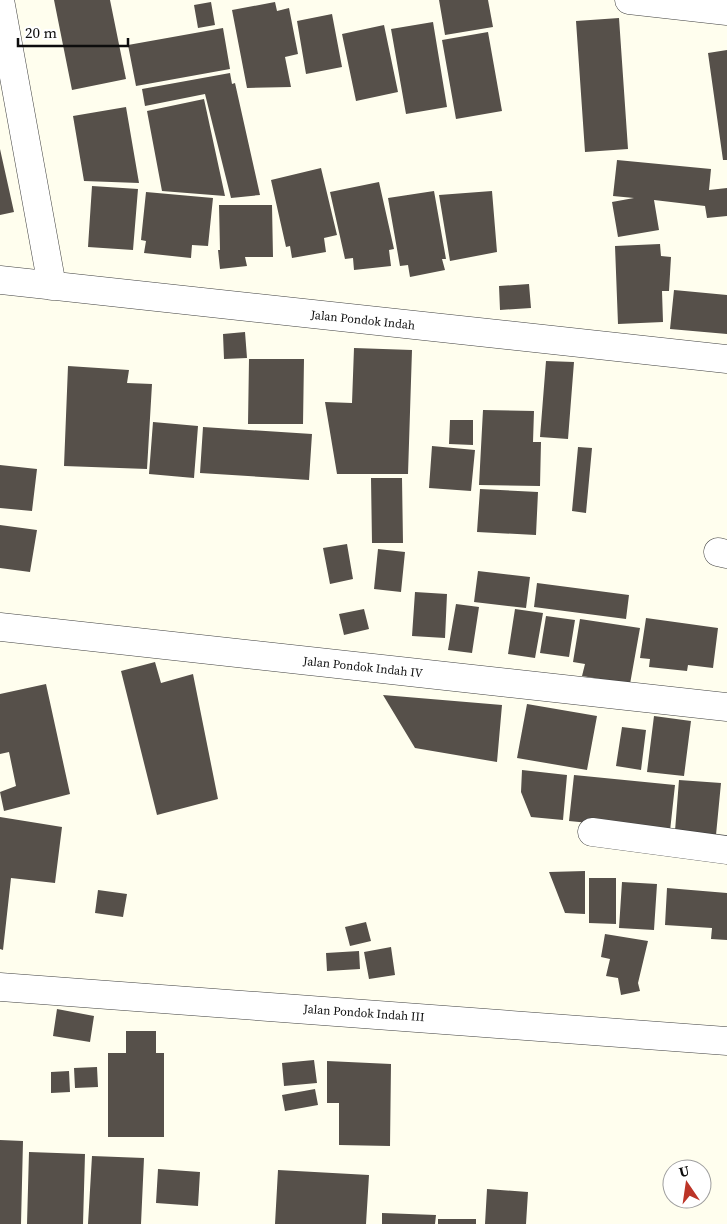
<svg xmlns="http://www.w3.org/2000/svg" width="727" height="1224" font-family="'Source Serif 4',serif">
<style>
.building{fill:#56504a}
.lines{fill:none;stroke-linecap:round;stroke-linejoin:round}
.minor-casing{stroke:#404040;stroke-width:29}
.minor{stroke:#fff;stroke-width:28}
.labels{text-anchor:middle;stroke-width:5;stroke-linejoin:round;paint-order:stroke}
.street-label{font-size:12px;fill:#0d0d0d;stroke:#fff}
</style>
<rect width="100%" height="100%" fill="#fffeee"/>
<path class="building" d="M 54,0 L 110,0 L 126,79 L 72,90 Z
M 439,0 L 488,0 L 493,27 L 445,35 Z
M 211,2 L 215,25 L 198,28 L 194,5 Z
M 275,2 L 277,11 L 289,8 L 298,54 L 285,57 L 291,87 L 247,88 L 232,10 Z
M 332,14 L 342,67 L 306,74 L 297,21 Z
M 619,18 L 628,149 L 585,152 L 576,21 Z
M 433,22 L 447,107 L 406,114 L 391,29 Z
M 384,25 L 398,92 L 356,101 L 342,34 Z
M 223,28 L 230,69 L 136,86 L 128,45 Z
M 488,32 L 502,111 L 456,119 L 442,40 Z
M 727,50 L 727,160 L 723,160 L 708,53 Z
M 230,73 L 232,84 L 235,83 L 260,195 L 231,198 L 205,94 L 145,106 L 142,89 Z
M 204,99 L 225,196 L 162,191 L 147,111 Z
M 126,107 L 139,183 L 84,181 L 73,116 Z
M 0,149 L 14,212 L 0,215 Z
M 617,160 L 711,169 L 709,190 L 727,188 L 727,216 L 707,218 L 705,206 L 654,200 L 659,230 L 618,237 L 612,202 L 634,198 L 613,196 Z
M 321,168 L 337,235 L 324,238 L 326,252 L 292,258 L 290,246 L 286,247 L 271,180 Z
M 379,182 L 394,249 L 389,250 L 391,266 L 354,270 L 353,258 L 345,259 L 330,192 Z
M 92,186 L 138,189 L 133,250 L 88,247 Z
M 434,191 L 446,259 L 442,259 L 445,270 L 410,277 L 408,265 L 400,266 L 388,198 Z
M 492,191 L 497,252 L 450,261 L 439,195 Z
M 146,192 L 213,198 L 208,246 L 192,245 L 191,258 L 144,253 L 146,241 L 141,240 Z
M 219,205 L 272,205 L 273,257 L 245,257 L 247,266 L 220,269 L 218,250 L 220,250 Z
M 660,244 L 661,256 L 671,257 L 669,291 L 662,291 L 663,322 L 618,324 L 615,246 Z
M 529,284 L 531,308 L 500,310 L 499,286 Z
M 674,290 L 727,295 L 727,334 L 670,329 Z
M 245,332 L 247,358 L 224,359 L 223,334 Z
M 354,348 L 412,350 L 408,474 L 337,474 L 325,402 L 352,403 Z
M 249,359 L 304,359 L 303,424 L 248,424 Z
M 546,361 L 574,362 L 568,439 L 540,437 Z
M 68,366 L 129,370 L 127,383 L 152,384 L 147,469 L 64,466 Z
M 483,410 L 534,411 L 533,442 L 541,442 L 540,486 L 479,485 Z
M 450,420 L 473,420 L 473,445 L 449,444 Z
M 153,422 L 198,426 L 194,478 L 149,474 Z
M 203,427 L 312,434 L 309,480 L 200,473 Z
M 432,446 L 475,450 L 471,491 L 429,488 Z
M 578,447 L 592,448 L 586,513 L 572,511 Z
M 0,465 L 37,469 L 32,511 L 0,508 Z
M 371,478 L 402,478 L 403,543 L 372,543 Z
M 480,489 L 538,492 L 536,535 L 477,532 Z
M 0,525 L 37,530 L 30,572 L 0,568 Z
M 347,544 L 353,579 L 330,584 L 323,548 Z
M 378,549 L 405,552 L 401,592 L 374,589 Z
M 478,571 L 530,577 L 526,608 L 474,602 Z
M 537,583 L 629,595 L 626,619 L 534,607 Z
M 415,592 L 447,594 L 445,638 L 412,636 Z
M 456,604 L 479,607 L 472,653 L 448,650 Z
M 364,609 L 369,629 L 344,635 L 339,614 Z
M 515,609 L 543,613 L 535,658 L 508,654 Z
M 546,616 L 575,620 L 569,657 L 540,653 Z
M 646,618 L 718,628 L 713,668 L 688,665 L 687,671 L 649,667 L 650,659 L 640,658 Z
M 580,619 L 640,628 L 630,684 L 582,676 L 585,664 L 573,662 Z
M 155,662 L 161,683 L 193,674 L 218,799 L 157,815 L 121,671 Z
M 46,684 L 70,794 L 4,811 L 0,792 L 16,786 L 9,752 L 0,754 L 0,694 Z
M 383,695 L 502,705 L 497,762 L 415,748 Z
M 527,704 L 597,716 L 587,770 L 517,758 Z
M 654,716 L 691,721 L 684,776 L 647,772 Z
M 622,727 L 646,730 L 641,770 L 616,766 Z
M 522,770 L 567,775 L 563,820 L 531,817 L 521,792 Z
M 574,775 L 675,785 L 670,831 L 569,821 Z
M 679,780 L 721,783 L 716,835 L 675,831 Z
M 0,817 L 62,827 L 55,883 L 11,878 L 3,950 L 0,949 Z
M 585,871 L 585,914 L 565,913 L 549,872 Z
M 589,878 L 616,878 L 616,924 L 589,923 Z
M 622,882 L 657,884 L 654,930 L 619,928 Z
M 667,888 L 727,893 L 727,940 L 711,939 L 712,928 L 665,925 Z
M 98,890 L 127,894 L 123,917 L 95,913 Z
M 366,922 L 371,941 L 350,946 L 345,927 Z
M 605,934 L 648,941 L 638,983 L 640,991 L 621,995 L 618,978 L 606,976 L 610,959 L 601,957 Z
M 391,947 L 395,975 L 369,979 L 364,952 Z
M 359,951 L 360,969 L 327,971 L 326,953 Z
M 57,1009 L 94,1016 L 90,1042 L 53,1036 Z
M 126,1031 L 156,1031 L 156,1053 L 164,1053 L 164,1137 L 108,1137 L 108,1053 L 126,1053 Z
M 314,1060 L 317,1083 L 284,1086 L 282,1063 Z
M 327,1061 L 391,1064 L 390,1146 L 339,1145 L 339,1103 L 327,1103 Z
M 97,1067 L 98,1087 L 75,1088 L 74,1068 Z
M 69,1071 L 70,1092 L 51,1093 L 51,1072 Z
M 315,1089 L 318,1105 L 285,1111 L 282,1095 Z
M 0,1140 L 23,1141 L 21,1224 L 0,1224 Z
M 29,1152 L 85,1154 L 83,1224 L 27,1224 Z
M 92,1156 L 144,1158 L 141,1224 L 88,1224 Z
M 158,1169 L 200,1172 L 198,1206 L 156,1203 Z
M 278,1170 L 369,1175 L 366,1224 L 275,1224 Z
M 487,1189 L 528,1192 L 526,1224 L 485,1224 Z
M 382,1213 L 436,1215 L 435,1224 L 382,1224 Z
M 438,1219 L 476,1219 L 476,1224 L 438,1224 Z"/>
<g class="lines">
<g class="minor-casing">
<path id="minor" d="M 0,0 L 52,286
M 629,0 L 727,11
M 0,280 L 727,359
M 718,552 L 727,554
M 0,627 L 727,707
M 592,832 L 727,850
M 0,987 L 727,1041"/>
</g>
<use href="#minor" class="minor"/>
</g>
<g class="labels">
<g class="street-label">
<text transform="translate(363 320) rotate(6)" y="4">Jalan Pondok Indah</text>
<text transform="translate(363 667) rotate(6)" y="4">Jalan Pondok Indah IV</text>
<text transform="translate(364 1013) rotate(4)" y="4">Jalan Pondok Indah III</text>
</g>
</g>
<g transform="translate(687 1184) rotate(347)"><circle r="24" fill="#ffffff" stroke="#9e9e9e"/>
<path d="M0-4L9 19L0 12L-9 19Z" fill="#bc3427"/>
<text y="-8" font-size="14" font-weight="bold" text-anchor="middle" fill="#0d0d0d">U</text>
</g>
<path d="M18 38v8h110v-8" fill="none" stroke="#0d0d0d" stroke-width="2.5"/>
<text x="25" y="38" font-size="15" fill="#0d0d0d" stroke="#ffffff" stroke-width="4" paint-order="stroke">20 m</text>
</svg>
